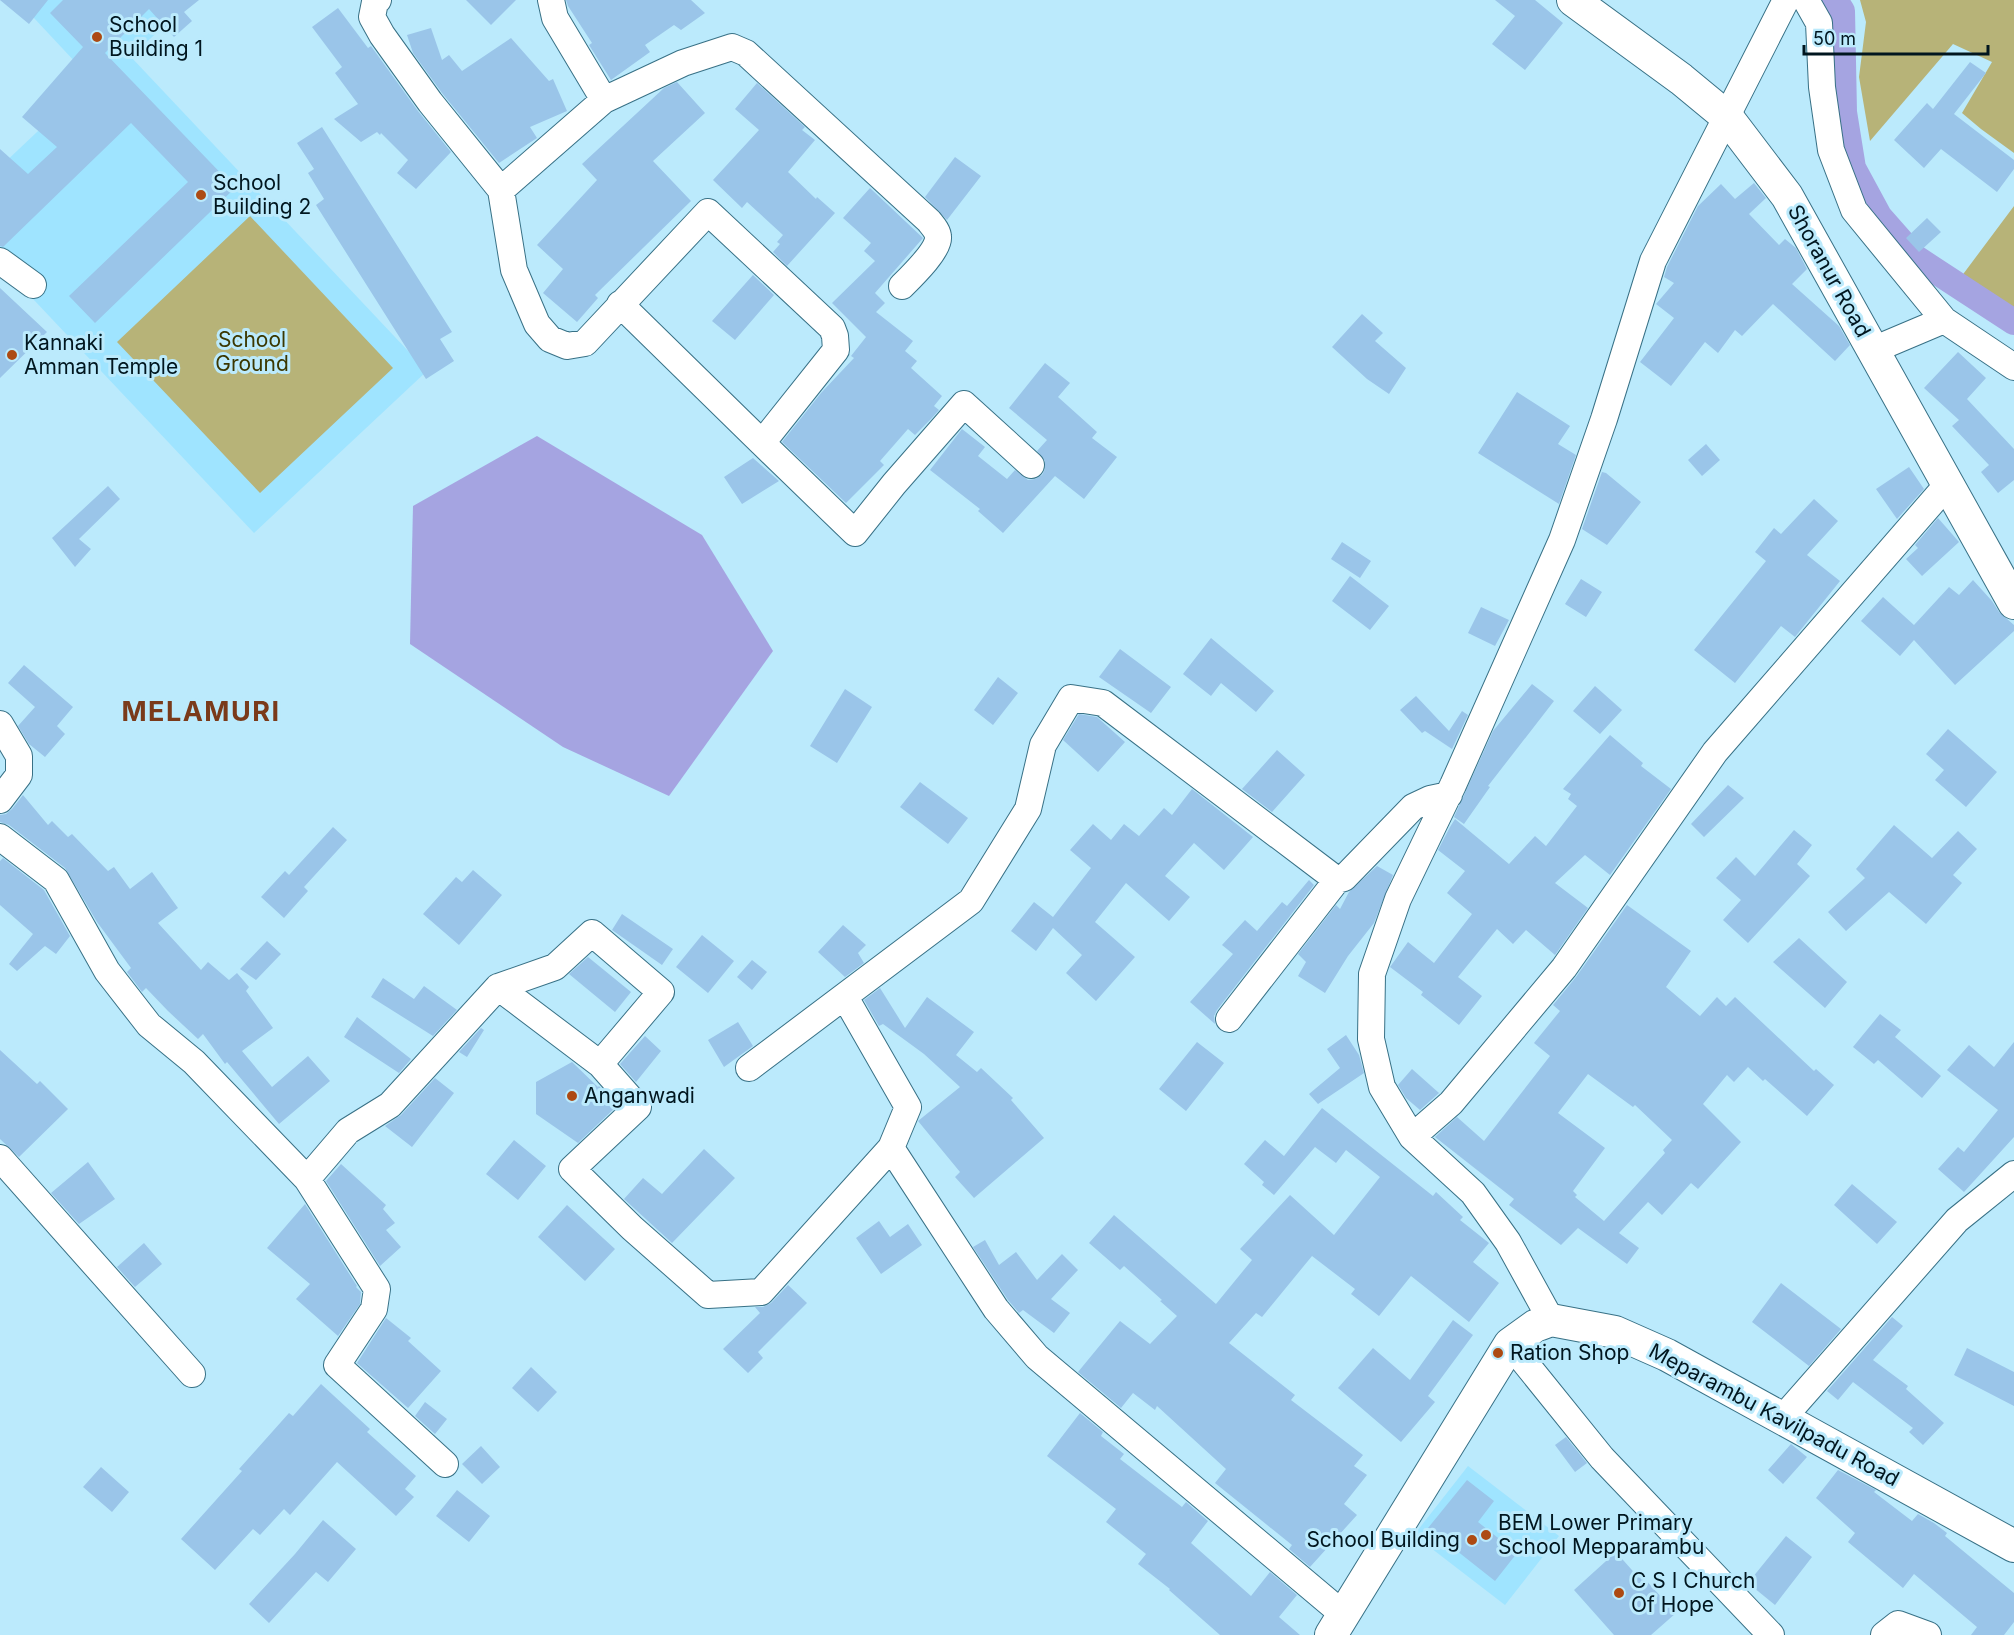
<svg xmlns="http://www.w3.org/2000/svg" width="2014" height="1635" font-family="Inter,sans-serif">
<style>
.built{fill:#9fe4ff}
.green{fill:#b7b378}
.water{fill:#a5a4e1}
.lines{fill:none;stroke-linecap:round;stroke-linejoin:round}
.canal{stroke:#a5a4e1;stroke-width:26}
.building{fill:#9ac5e9;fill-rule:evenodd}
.minor-casing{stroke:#387186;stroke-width:28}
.major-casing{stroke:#387186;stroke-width:34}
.minor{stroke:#fff;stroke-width:26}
.major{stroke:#fff;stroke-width:32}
.poi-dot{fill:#ad4a13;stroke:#bbeafc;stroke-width:2}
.labels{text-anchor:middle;stroke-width:6;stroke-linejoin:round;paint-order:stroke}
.poi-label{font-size:21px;fill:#01161f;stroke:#bbeafc;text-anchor:start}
.street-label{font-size:21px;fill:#01161f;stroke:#bbeafc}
.park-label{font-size:21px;fill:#3b3700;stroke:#bbeafc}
.district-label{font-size:27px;font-weight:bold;letter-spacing:1.5px;fill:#7a3a1a;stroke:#bbeafc}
</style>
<rect width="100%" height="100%" fill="#bbeafc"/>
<path class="built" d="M 21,0 L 191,0 L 131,57 L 427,371 L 254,533 L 0,264 L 0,167 L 92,80 L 19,2 Z
M 1468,1466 L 1559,1536 L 1505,1605 L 1414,1535 Z"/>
<path class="green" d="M 1860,0 L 2014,0 L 2014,153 L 1981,129 L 1962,113 L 1992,62 L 1953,44 L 1870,141 L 1859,77 L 1866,22 Z
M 2014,206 L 2014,311 L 1980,291 L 1961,277 Z
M 250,216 L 393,368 L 260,493 L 117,342 Z"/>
<path class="water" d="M 537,436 L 702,535 L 773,651 L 669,796 L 563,747 L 410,644 L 413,506 Z"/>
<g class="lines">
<path class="canal" d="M 1835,0 L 1842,11 L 1844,112 L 1853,168 L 1879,216 L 1916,258 L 2014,322"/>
</g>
<path class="building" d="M 0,0 L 48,0 L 29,24 Z
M 63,0 L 199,0 L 184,12 L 192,21 L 174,37 L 149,9 L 105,53 L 235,188 L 95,323 L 69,296 L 188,182 L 131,123 L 3,247 L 0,246 L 0,149 L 28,174 L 57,147 L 22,117 L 83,47 L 50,13 Z
M 466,0 L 516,0 L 491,25 Z
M 566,0 L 691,0 L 705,13 L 681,30 L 674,25 L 645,45 L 650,52 L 611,80 L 589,45 L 592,43 L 568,6 Z
M 1495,0 L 1535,0 L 1563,23 L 1525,70 L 1492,44 L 1515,16 Z
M 338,8 L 368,48 L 371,46 L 418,111 L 451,152 L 416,189 L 397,173 L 408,160 L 381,133 L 380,135 L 377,132 L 361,142 L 334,119 L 358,104 L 335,73 L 342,67 L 312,27 Z
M 431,28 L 442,60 L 449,55 L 462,71 L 511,38 L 549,81 L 553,79 L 567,111 L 530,127 L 537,138 L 499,163 L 442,93 L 413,53 L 407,35 Z
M 1970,62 L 1986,73 L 1954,114 L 2014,160 L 2014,169 L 1997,192 L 1941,149 L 1924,168 L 1894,140 L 1927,103 L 1933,109 Z
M 677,82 L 705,113 L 653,161 L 691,201 L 595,295 L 598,298 L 577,322 L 543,293 L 563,269 L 537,245 L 597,180 L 582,164 L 664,88 Z
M 757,83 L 805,127 L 802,130 L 815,140 L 788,172 L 816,199 L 817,197 L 835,213 L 787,266 L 773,252 L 780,244 L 777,242 L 783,235 L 747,202 L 742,208 L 713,180 L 759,130 L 735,109 Z
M 322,127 L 452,332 L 440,339 L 454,361 L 426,379 L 316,205 L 324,199 L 308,173 L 314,169 L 297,143 Z
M 955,157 L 981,176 L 947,220 L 925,197 Z
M 1754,183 L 1766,198 L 1749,214 L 1779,245 L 1785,239 L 1796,248 L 1807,269 L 1792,284 L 1839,326 L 1850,345 L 1835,361 L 1773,304 L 1742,336 L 1735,330 L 1718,353 L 1705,342 L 1671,386 L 1640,362 L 1674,318 L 1656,304 L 1674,283 L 1664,277 L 1667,267 L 1698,206 L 1721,184 L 1735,199 Z
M 870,188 L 923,238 L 875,293 L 885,303 L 876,312 L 913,341 L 905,351 L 917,361 L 911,368 L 942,396 L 934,406 L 939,410 L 931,419 L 915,435 L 908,429 L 880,461 L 884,465 L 846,503 L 782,442 L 821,393 L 854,358 L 851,356 L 866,337 L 832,303 L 875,261 L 864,251 L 871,243 L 843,218 Z
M 1927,218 L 1941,232 L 1919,252 L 1906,238 Z
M 753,275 L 774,295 L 735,340 L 712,321 Z
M 0,288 L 47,332 L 0,378 Z
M 1362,314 L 1383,333 L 1375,341 L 1406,368 L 1389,394 L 1367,379 L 1332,347 Z
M 1958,352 L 1986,378 L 1967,399 L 2014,449 L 2014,480 L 1998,493 L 1981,472 L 1989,465 L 1952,426 L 1959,420 L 1924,388 Z
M 1045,363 L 1070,383 L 1058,397 L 1097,432 L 1092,438 L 1117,457 L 1084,499 L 1055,476 L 1003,533 L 978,511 L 980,509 L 930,470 L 962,429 L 985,447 L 978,456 L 1007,479 L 1015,470 L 1028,480 L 1035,479 L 1042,475 L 1045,469 L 1045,461 L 1037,451 L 1047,440 L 1009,408 Z
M 1517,392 L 1570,426 L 1558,444 L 1576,455 L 1559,504 L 1478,453 Z
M 1706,444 L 1720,460 L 1702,476 L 1688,460 Z
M 753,458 L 779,481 L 742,504 L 724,477 Z
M 1909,467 L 1924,489 L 1897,519 L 1876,489 Z
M 1602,472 L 1606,473 L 1641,502 L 1607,545 L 1582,529 Z
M 108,486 L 120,499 L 79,539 L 91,549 L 75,567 L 52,538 Z
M 1814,499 L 1838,521 L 1807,555 L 1840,581 L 1795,637 L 1781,626 L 1735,683 L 1694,650 L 1766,561 L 1755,552 L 1774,528 L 1781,534 Z
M 1938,518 L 1959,542 L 1922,576 L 1906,559 L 1918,548 L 1915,545 Z
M 1342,542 L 1371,561 L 1360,578 L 1331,559 Z
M 1350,576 L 1389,606 L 1370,630 L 1332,601 Z
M 1581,579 L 1602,592 L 1586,617 L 1565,604 Z
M 1973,580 L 1992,601 L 1999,612 L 2014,625 L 2014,631 L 1955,685 L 1914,640 L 1900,656 L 1861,621 L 1883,597 L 1914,625 L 1949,587 L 1959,595 Z
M 1481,607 L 1509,620 L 1495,646 L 1468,633 Z
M 1211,638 L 1274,691 L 1256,712 L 1221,683 L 1211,696 L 1183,674 Z
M 1120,649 L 1171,687 L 1151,713 L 1099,677 Z
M 24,665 L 73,707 L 57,726 L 65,734 L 45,757 L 29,744 L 18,726 L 35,707 L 8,683 Z
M 998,677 L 1018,693 L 993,725 L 974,710 Z
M 1532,684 L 1554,701 L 1488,786 L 1490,787 L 1464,824 L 1454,817 L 1493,731 Z
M 1595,686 L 1622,710 L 1600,734 L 1573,711 Z
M 845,689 L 872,707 L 837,763 L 810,746 Z
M 1416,696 L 1449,731 L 1462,711 L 1468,715 L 1452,749 L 1425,731 L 1422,733 L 1400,710 Z
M 1079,714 L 1097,717 L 1125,742 L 1098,772 L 1063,740 Z
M 1948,729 L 1997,772 L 1966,807 L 1935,780 L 1944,770 L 1926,754 Z
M 1610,735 L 1643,763 L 1641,766 L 1671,789 L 1610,875 L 1585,855 L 1555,883 L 1588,908 L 1555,955 L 1526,930 L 1513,944 L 1497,929 L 1458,977 L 1482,996 L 1459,1025 L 1421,995 L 1423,992 L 1390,967 L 1408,942 L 1434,963 L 1472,914 L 1447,893 L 1465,871 L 1438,850 L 1450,827 L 1455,819 L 1509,864 L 1535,836 L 1546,846 L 1577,806 L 1568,799 L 1571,794 L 1563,789 Z
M 1277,750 L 1305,775 L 1272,812 L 1242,789 Z
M 920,782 L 968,818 L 948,844 L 900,807 Z
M 1728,785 L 1744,798 L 1704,837 L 1691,824 Z
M 1192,789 L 1253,837 L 1224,870 L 1194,843 L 1165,876 L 1190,897 L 1169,921 L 1126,883 L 1095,922 L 1135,957 L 1096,1001 L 1066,973 L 1082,955 L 1053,928 L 1036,951 L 1011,931 L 1034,902 L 1053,917 L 1091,868 L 1070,850 L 1093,824 L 1111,840 L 1124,824 L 1139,836 L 1164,808 L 1172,815 Z
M 23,795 L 48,825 L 52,821 L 68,837 L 72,834 L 108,871 L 114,867 L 130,889 L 152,872 L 178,908 L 158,923 L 201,970 L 208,962 L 229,980 L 237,973 L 249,987 L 246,991 L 273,1028 L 242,1051 L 272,1087 L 308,1056 L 330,1081 L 279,1124 L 227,1062 L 225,1064 L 203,1034 L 198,1039 L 168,1011 L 146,988 L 142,992 L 127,972 L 131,968 L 97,922 L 65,868 L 9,825 L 0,822 L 0,815 L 6,814 L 12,809 Z
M 1894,825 L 1932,858 L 1958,831 L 1977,849 L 1953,875 L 1962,883 L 1926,924 L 1889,892 L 1846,931 L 1828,912 L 1865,878 L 1856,869 Z
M 333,827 L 347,840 L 304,887 L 308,891 L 284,918 L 261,897 L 285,871 L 289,875 Z
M 1794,830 L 1812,845 L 1797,864 L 1810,876 L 1748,943 L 1723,920 L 1741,900 L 1716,878 L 1736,857 L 1755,876 Z
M 3,858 L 44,890 L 70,936 L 56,954 L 45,946 L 17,971 L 9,964 L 33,934 L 0,905 L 0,861 Z
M 1377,866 L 1393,875 L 1374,923 L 1348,956 L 1325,993 L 1298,976 L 1306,962 L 1298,954 L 1336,905 L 1340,909 L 1349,892 Z
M 473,870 L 502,895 L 459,945 L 423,914 L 456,877 L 462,882 Z
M 1309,880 L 1314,885 L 1217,1010 L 1214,1016 L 1215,1024 L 1190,1002 L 1233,954 L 1222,945 L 1245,920 L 1257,931 L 1282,902 L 1287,906 Z
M 1627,905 L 1691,951 L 1666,987 L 1700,1016 L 1717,997 L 1726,1006 L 1735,997 L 1814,1071 L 1816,1069 L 1834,1085 L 1807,1116 L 1765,1079 L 1763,1081 L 1748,1067 L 1734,1082 L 1727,1075 L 1703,1104 L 1741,1142 L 1698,1189 L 1691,1183 L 1662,1215 L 1648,1202 L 1619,1233 L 1639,1248 L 1627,1264 L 1578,1228 L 1561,1245 L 1509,1205 L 1514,1199 L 1435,1137 L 1457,1117 L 1484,1141 L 1550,1056 L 1534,1043 L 1560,1011 L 1553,1005 L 1576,977 ZM 1588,1074 L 1633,1107 L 1635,1105 L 1672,1140 L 1663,1150 L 1665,1153 L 1604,1221 L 1575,1197 L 1577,1195 L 1573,1191 L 1605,1148 L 1558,1113 Z
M 622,914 L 673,949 L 662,965 L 612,930 Z
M 843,925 L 866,945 L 858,953 L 864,963 L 845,977 L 818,952 Z
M 702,935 L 734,961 L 708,993 L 676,967 Z
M 1799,938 L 1847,982 L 1825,1008 L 1773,962 Z
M 267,941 L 281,954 L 256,980 L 240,969 Z
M 588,957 L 631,992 L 615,1012 L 569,974 Z
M 752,960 L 767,972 L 752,990 L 737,977 Z
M 383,978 L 414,999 L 424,986 L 457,1010 L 433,1036 L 371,997 Z
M 880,988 L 905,1028 L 927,997 L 974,1032 L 956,1055 L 977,1072 L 981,1068 L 1013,1098 L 1011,1100 L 1044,1138 L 974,1198 L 955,1177 L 960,1172 L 918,1121 L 960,1087 L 924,1054 L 883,1024 L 879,1026 L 864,1000 Z
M 1880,1014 L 1901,1030 L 1895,1037 L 1941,1076 L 1922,1098 L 1878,1060 L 1874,1064 L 1853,1047 Z
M 357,1017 L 411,1059 L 399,1073 L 344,1037 Z
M 738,1022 L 753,1046 L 724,1067 L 708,1040 Z
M 481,1028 L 484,1030 L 467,1057 L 459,1052 Z
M 1346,1035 L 1359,1055 L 1364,1073 L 1318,1104 L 1309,1094 L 1340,1068 L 1327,1049 Z
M 645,1036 L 661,1051 L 636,1082 L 620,1064 Z
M 1197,1042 L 1224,1063 L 1186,1111 L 1159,1089 Z
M 2014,1042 L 2014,1137 L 1964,1192 L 1938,1169 L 1958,1147 L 1964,1152 L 1998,1110 L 1947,1070 L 1969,1045 L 1994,1067 Z
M 0,1050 L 37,1084 L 40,1081 L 68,1109 L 19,1157 L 0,1139 Z
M 572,1062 L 598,1087 L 599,1086 L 617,1106 L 578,1143 L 536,1114 L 536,1082 Z
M 1412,1069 L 1439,1093 L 1420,1110 L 1406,1098 L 1398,1085 Z
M 435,1078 L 454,1093 L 412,1147 L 385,1126 L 401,1115 Z
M 1322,1108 L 1433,1196 L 1436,1192 L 1463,1217 L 1460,1220 L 1489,1243 L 1473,1262 L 1499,1283 L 1469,1322 L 1411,1276 L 1379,1316 L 1351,1294 L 1355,1289 L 1312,1256 L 1262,1317 L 1256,1313 L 1229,1343 L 1295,1395 L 1291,1400 L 1363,1455 L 1354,1466 L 1367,1475 L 1344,1504 L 1357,1515 L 1310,1567 L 1289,1549 L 1292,1545 L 1215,1483 L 1226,1469 L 1157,1406 L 1155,1410 L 1133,1393 L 1121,1408 L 1078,1372 L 1120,1321 L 1150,1344 L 1177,1316 L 1160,1301 L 1162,1300 L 1124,1266 L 1120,1270 L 1089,1243 L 1114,1215 L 1216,1304 L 1252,1260 L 1240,1249 L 1290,1195 L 1334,1235 L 1380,1177 L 1346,1150 L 1336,1163 L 1315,1147 L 1274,1195 L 1262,1185 L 1264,1182 L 1244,1164 L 1265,1140 L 1284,1156 Z
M 514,1140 L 546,1166 L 518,1200 L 486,1174 Z
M 704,1149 L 735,1178 L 672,1243 L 624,1199 L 643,1178 L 662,1194 Z
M 88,1162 L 115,1199 L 79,1224 L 51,1193 Z
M 341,1164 L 386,1205 L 383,1209 L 395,1223 L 386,1230 L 401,1247 L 380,1266 L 326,1181 Z
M 1852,1184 L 1897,1222 L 1877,1244 L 1834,1205 Z
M 305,1204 L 357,1286 L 356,1287 L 361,1292 L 360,1304 L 338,1336 L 296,1299 L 310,1284 L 267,1248 Z
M 567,1205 L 615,1249 L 585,1281 L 538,1237 Z
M 879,1221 L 890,1237 L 908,1224 L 922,1245 L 881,1274 L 856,1238 Z
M 985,1240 L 999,1265 L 1016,1252 L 1037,1280 L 1062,1254 L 1078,1270 L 1051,1299 L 1070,1313 L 1054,1333 L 1023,1310 L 1019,1313 L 1008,1300 L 973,1247 Z
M 144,1243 L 162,1264 L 135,1287 L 117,1267 Z
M 1781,1283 L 1841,1329 L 1809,1366 L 1752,1322 Z
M 788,1285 L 807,1303 L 758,1352 L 763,1358 L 748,1373 L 723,1349 L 760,1313 L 755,1307 L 763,1307 L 771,1303 Z
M 1892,1317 L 1903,1326 L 1873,1360 L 1908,1386 L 1906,1389 L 1944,1423 L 1923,1445 L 1909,1432 L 1913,1428 L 1853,1382 L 1838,1400 L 1827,1391 Z
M 386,1318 L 411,1338 L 408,1341 L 441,1371 L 408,1408 L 357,1363 Z
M 1453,1320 L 1473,1335 L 1428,1396 L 1435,1402 L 1401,1442 L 1338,1388 L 1373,1348 L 1410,1380 Z
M 1967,1348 L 2014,1372 L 2014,1406 L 1954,1375 Z
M 531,1367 L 557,1392 L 538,1412 L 512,1388 Z
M 321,1384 L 370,1429 L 367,1432 L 416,1476 L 405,1489 L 414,1497 L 396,1516 L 337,1462 L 290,1515 L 284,1509 L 260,1535 L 253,1529 L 215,1570 L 181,1539 L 242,1471 L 239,1469 L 289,1413 L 293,1416 Z
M 425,1402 L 447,1419 L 435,1434 L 415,1416 Z
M 1080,1413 L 1103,1432 L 1101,1436 L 1124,1454 L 1120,1459 L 1182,1507 L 1186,1502 L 1208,1521 L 1191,1543 L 1251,1596 L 1270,1572 L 1297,1595 L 1279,1617 L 1300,1635 L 1220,1635 L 1169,1590 L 1170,1589 L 1138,1564 L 1146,1554 L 1106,1522 L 1116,1509 L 1047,1456 Z
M 1566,1437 L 1587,1463 L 1575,1472 L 1555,1445 Z
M 1791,1444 L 1807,1457 L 1783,1484 L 1768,1470 Z
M 481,1446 L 500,1467 L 482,1484 L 462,1464 Z
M 101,1467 L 129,1492 L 112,1512 L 83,1487 Z
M 1838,1470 L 1876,1490 L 1874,1492 L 1912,1521 L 1918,1514 L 1934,1523 L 1947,1533 L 1945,1536 L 2014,1593 L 2014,1622 L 2004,1635 L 1971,1635 L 1977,1627 L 1914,1574 L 1903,1588 L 1848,1542 L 1855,1533 L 1816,1498 Z
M 1467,1480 L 1494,1501 L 1478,1522 L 1517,1553 L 1495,1581 L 1428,1528 Z
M 457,1490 L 490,1516 L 469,1542 L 436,1516 Z
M 323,1520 L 356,1549 L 328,1582 L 316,1572 L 269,1623 L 249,1604 L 295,1554 Z
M 1786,1536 L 1812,1557 L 1775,1605 L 1748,1583 Z
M 1616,1552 L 1639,1578 L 1642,1576 L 1676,1613 L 1651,1635 L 1614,1635 L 1574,1590 Z"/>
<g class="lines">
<g class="minor-casing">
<path id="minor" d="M 378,0 L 375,2 L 372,17 L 382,35 L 430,102 L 501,190 L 514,270 L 537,324 L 550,339 L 567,346 L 585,343 L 708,212 L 832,328 L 835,336 L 836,350 L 762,443 L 855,533 L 894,484 L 964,404 L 1031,465
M 551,0 L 555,18 L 604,100
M 1806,0 L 1819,23 L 1822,87 L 1831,150 L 1854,210 L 1944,320 L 2014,367
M 501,190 L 604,100 L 683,63 L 732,47 L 746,53 L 929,221 C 932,225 938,231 938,237 C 940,249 911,277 902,286
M 0,261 L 33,285
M 620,304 L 762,443
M 1873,350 L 1944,320
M 0,724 L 19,756 L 19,775 L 0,800
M 0,837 L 56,880 L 107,971 L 149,1025 L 194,1062 L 307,1179 L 377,1289 L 374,1309 L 337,1365 L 445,1464
M 498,987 L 600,1064
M 1229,1019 L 1337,880
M 749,1068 L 971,901 L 1028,809 L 1043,745 L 1071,698 L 1103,703 L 1337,880 L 1344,878 L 1413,807 L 1430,799 L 1449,795
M 1412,1137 L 1451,1103 L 1564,968 L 1715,752 L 1948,484
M 891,1148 L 996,1309 L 1037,1357 L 1344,1615
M 0,1158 L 192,1374
M 307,1179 L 348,1131 L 390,1105 L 498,987 L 555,967 L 592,933 L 661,992 L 600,1064 L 638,1107 L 572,1169 L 632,1228 L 708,1295 L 761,1292 L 891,1148 L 908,1107 L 845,997
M 1551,1320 L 1508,1242 L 1473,1193 L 1412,1137 L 1382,1087 L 1371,1039 L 1372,974 L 1398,899 L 1453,785 L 1562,540 L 1604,419 L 1653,261 L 1786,0
M 1510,1344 L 1602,1458 L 1771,1635
M 1782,1419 L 1957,1220 L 2014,1174
M 1884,1635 L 1898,1624 L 1928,1635"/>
</g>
<g class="major-casing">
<path id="major" d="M 1573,0 L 1681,79 L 1727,117 L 1787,196 L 2014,603
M 1331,1635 L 1510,1344 L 1535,1326 L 1551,1320 L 1615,1332 L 1667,1355 L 2014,1546"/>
</g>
<use href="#minor" class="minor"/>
<use href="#major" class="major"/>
</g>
<g class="poi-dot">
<circle cx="97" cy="37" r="6"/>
<circle cx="201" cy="195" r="6"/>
<circle cx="12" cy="355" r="6"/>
<circle cx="572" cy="1096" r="6"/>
<circle cx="1498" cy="1353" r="6"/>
<circle cx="1486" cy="1535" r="6"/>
<circle cx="1472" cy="1540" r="6"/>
<circle cx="1619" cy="1593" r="6"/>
</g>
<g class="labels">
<g class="poi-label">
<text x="109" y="32">School<tspan x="109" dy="24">Building 1</tspan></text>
<text x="213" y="190">School<tspan x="213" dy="24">Building 2</tspan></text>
<text x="24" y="350">Kannaki<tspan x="24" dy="24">Amman Temple</tspan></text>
<text x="584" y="1103">Anganwadi</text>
<text x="1510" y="1360">Ration Shop</text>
<text x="1498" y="1530">BEM Lower Primary<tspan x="1498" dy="24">School Mepparambu</tspan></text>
<text x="1460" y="1547" text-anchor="end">School Building</text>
<text x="1631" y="1588">C S I Church<tspan x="1631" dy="24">Of Hope</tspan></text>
</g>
<g class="street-label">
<text transform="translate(1829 271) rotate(61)" y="7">Shoranur Road</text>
<text transform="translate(1774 1415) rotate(28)" y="7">Meparambu Kavilpadu Road</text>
</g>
<g class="park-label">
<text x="252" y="347">School<tspan x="252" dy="24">Ground</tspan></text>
</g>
<g class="district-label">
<text x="201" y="721">MELAMURI</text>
</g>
</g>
<path d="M1804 45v9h184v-9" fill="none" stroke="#01161f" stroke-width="3"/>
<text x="1813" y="45" font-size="18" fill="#01161f" stroke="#bbeafc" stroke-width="4.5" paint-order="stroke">50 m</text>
</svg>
